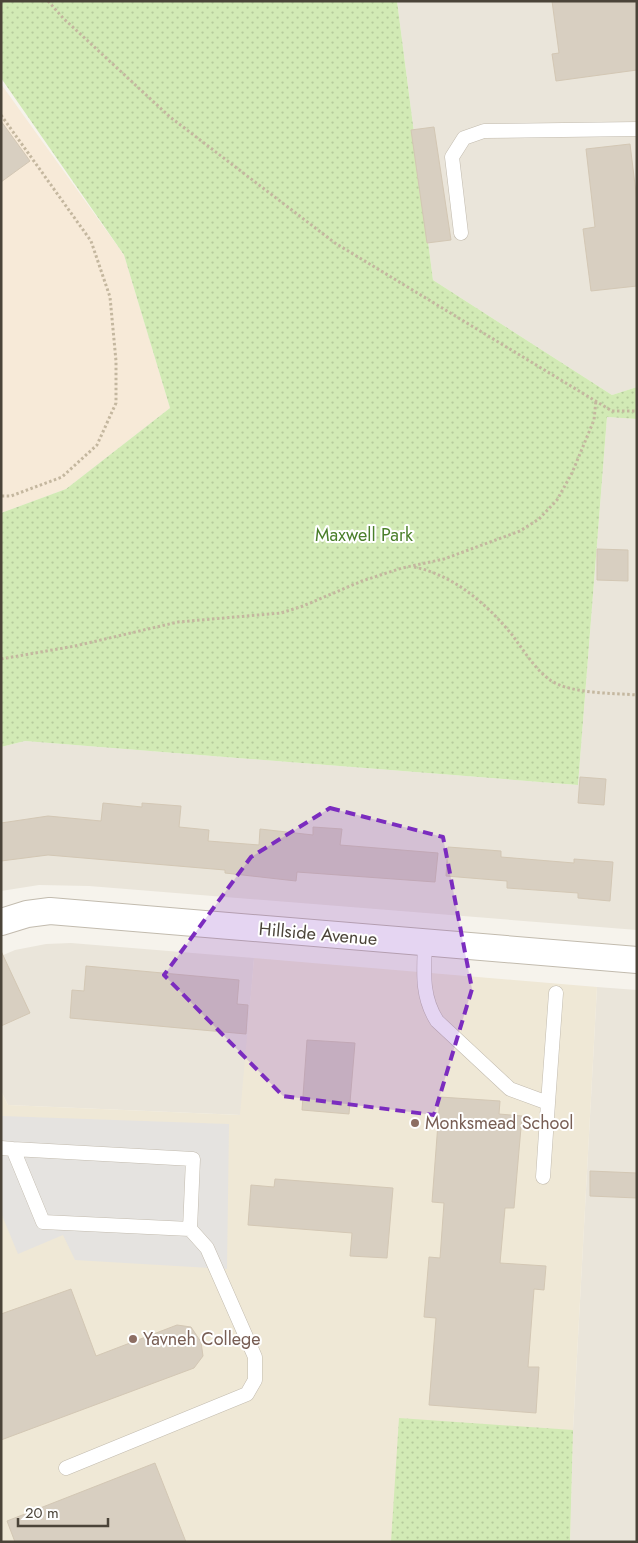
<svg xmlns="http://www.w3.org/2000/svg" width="638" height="1543" font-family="Jost,sans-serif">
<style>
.residential{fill:#eae5da}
.commercial{fill:#f7ead8}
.education{fill:#efe8d6}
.park{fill:url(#park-dots)}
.parking{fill:#e5e3e0}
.building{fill:#d8cfc1;stroke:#d3c7b4}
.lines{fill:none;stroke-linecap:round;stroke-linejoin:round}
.lane-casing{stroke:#c2bbae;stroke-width:15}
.street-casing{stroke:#c2bbae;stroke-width:28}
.path{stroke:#c4b79f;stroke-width:3;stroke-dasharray:2.5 2.5;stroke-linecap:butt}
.lane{stroke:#fff;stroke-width:14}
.street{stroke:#fff;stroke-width:26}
.marked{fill:#7b2cbf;fill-opacity:0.2;stroke:#7b2cbf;stroke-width:4;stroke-dasharray:10 6;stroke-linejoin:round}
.education-dot{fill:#8d6e63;stroke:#fff;stroke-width:2}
.labels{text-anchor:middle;stroke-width:4;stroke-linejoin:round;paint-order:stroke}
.park-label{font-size:18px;fill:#4a7f2a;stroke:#fff}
.street-label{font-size:18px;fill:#4b4439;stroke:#fff}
.education-label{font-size:18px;fill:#785e54;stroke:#fff;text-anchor:start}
</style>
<defs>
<pattern id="park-dots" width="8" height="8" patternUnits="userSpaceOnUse" patternTransform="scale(1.25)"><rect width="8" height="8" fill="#d2eab5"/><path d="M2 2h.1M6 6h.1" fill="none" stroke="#b6ca9c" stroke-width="1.8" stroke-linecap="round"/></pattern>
</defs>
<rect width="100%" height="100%" fill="#f6f3ec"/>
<path class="residential" d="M 397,1 L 637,1 L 637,387 L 612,395 L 433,280 Z
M 607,417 L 637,419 L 637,930 L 89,886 L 39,885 L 1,891 L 1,747 L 25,741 L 578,785 Z
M 71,943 L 254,958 L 241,1115 L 8,1105 L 1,1091 L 1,956 L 15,950 L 46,944 Z
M 597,987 L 637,990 L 637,1542 L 570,1542 L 573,1430 Z"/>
<path class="commercial" d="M 1,84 L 124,255 L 170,408 L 66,489 L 1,513 Z"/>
<path class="education" d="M 254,958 L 597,987 L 573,1430 L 570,1542 L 1,1542 L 1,1091 L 8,1105 L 240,1115 Z"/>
<path class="park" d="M 1,1 L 397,1 L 433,280 L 612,395 L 637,387 L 637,419 L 607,417 L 578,785 L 25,741 L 1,747 L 1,513 L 66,489 L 170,408 L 124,255 L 1,78 Z
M 399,1418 L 573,1430 L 570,1542 L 391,1542 Z"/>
<path class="parking" d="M 1,1116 L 229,1124 L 227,1269 L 75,1260 L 63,1235 L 18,1254 L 1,1213 Z"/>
<path class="building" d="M 552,1 L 637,1 L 637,70 L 556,81 L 552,54 L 559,53 Z
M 1,121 L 30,161 L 1,182 Z
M 434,127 L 451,240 L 427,243 L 411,130 Z
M 630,144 L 637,201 L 637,286 L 591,291 L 583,229 L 595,227 L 586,149 Z
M 597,549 L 628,550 L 628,581 L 597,580 Z
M 580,777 L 606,779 L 604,805 L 578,803 Z
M 103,803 L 142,807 L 142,803 L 181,806 L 179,827 L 209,830 L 208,841 L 259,845 L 260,829 L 313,835 L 313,827 L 342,829 L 340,845 L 438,853 L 435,882 L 297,872 L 296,881 L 225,873 L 225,870 L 48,855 L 1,861 L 1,823 L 48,816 L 101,821 Z
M 448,847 L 501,851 L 501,857 L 574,863 L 574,859 L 613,862 L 610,901 L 578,898 L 578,893 L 507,888 L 507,881 L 446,876 Z
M 1,951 L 30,1013 L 1,1026 Z
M 86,966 L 239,980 L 237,1004 L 248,1005 L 246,1034 L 70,1018 L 72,990 L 84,991 Z
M 307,1040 L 355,1043 L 349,1114 L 302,1110 Z
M 440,1097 L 500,1101 L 499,1114 L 522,1116 L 514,1208 L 505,1208 L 500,1263 L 546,1266 L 544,1290 L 534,1289 L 528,1367 L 539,1367 L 536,1413 L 429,1405 L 436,1318 L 424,1317 L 429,1257 L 440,1258 L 444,1203 L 432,1202 Z
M 590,1171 L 637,1173 L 637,1198 L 590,1196 Z
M 275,1179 L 393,1188 L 387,1258 L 350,1256 L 352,1233 L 248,1225 L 251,1185 L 274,1187 Z
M 71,1289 L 96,1356 L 177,1325 L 191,1327 L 201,1342 L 203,1356 L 194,1368 L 1,1440 L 1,1314 Z
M 155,1463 L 186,1542 L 15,1542 L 7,1521 Z"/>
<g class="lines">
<g class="lane-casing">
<path id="lane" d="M 461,233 L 452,157 L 464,138 L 484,131 L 637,129
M 425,943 C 424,971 421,996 437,1021 L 510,1089 L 548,1103 L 556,993
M 1,1148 L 13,1149 L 193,1159 L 190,1229 L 43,1222 L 13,1149
M 543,1177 L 548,1103
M 66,1468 L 247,1394 L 255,1380 L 255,1357 L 207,1248 L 190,1229"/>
</g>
<g class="street-casing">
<path id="street" d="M 1,922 L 27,914 L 50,911 L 637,960"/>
</g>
<path class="path" d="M 48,1 L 63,18 L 170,117 L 335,243 L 612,411 L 637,411
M 1,115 L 91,241 L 110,297 L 116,361 L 116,403 L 97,445 L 62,477 L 11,496 L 1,496
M 414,567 C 454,575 488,605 513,636 C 524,651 535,669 550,680 C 570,694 613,693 637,695
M 1,659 L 75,646 L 178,622 L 281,613 L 303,606 L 362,581 L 402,568 L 444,559 L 520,531 L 539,519 L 557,500 L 572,473 L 594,420 L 596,400"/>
<use href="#lane" class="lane"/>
<use href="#street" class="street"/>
</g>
<path class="marked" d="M 330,808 L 443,837 L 472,989 L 434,1115 L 283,1096 L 164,975 L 251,857 Z"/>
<g class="education-dot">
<circle cx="415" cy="1123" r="5"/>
<circle cx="133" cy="1339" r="5"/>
</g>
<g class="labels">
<g class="park-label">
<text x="364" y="541">Maxwell Park</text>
</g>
<g class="street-label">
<text transform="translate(318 934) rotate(5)" y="6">Hillside Avenue</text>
</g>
<g class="education-label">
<text x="425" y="1129">Monksmead School</text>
<text x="143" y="1345">Yavneh College</text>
</g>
</g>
<rect width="638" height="1543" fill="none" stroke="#4b4439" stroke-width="5"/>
<path d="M18 1518v8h90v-8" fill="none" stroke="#4b4439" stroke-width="2.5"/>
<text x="25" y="1518" font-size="15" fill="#4b4439" stroke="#ffffff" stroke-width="4" paint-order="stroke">20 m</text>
</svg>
